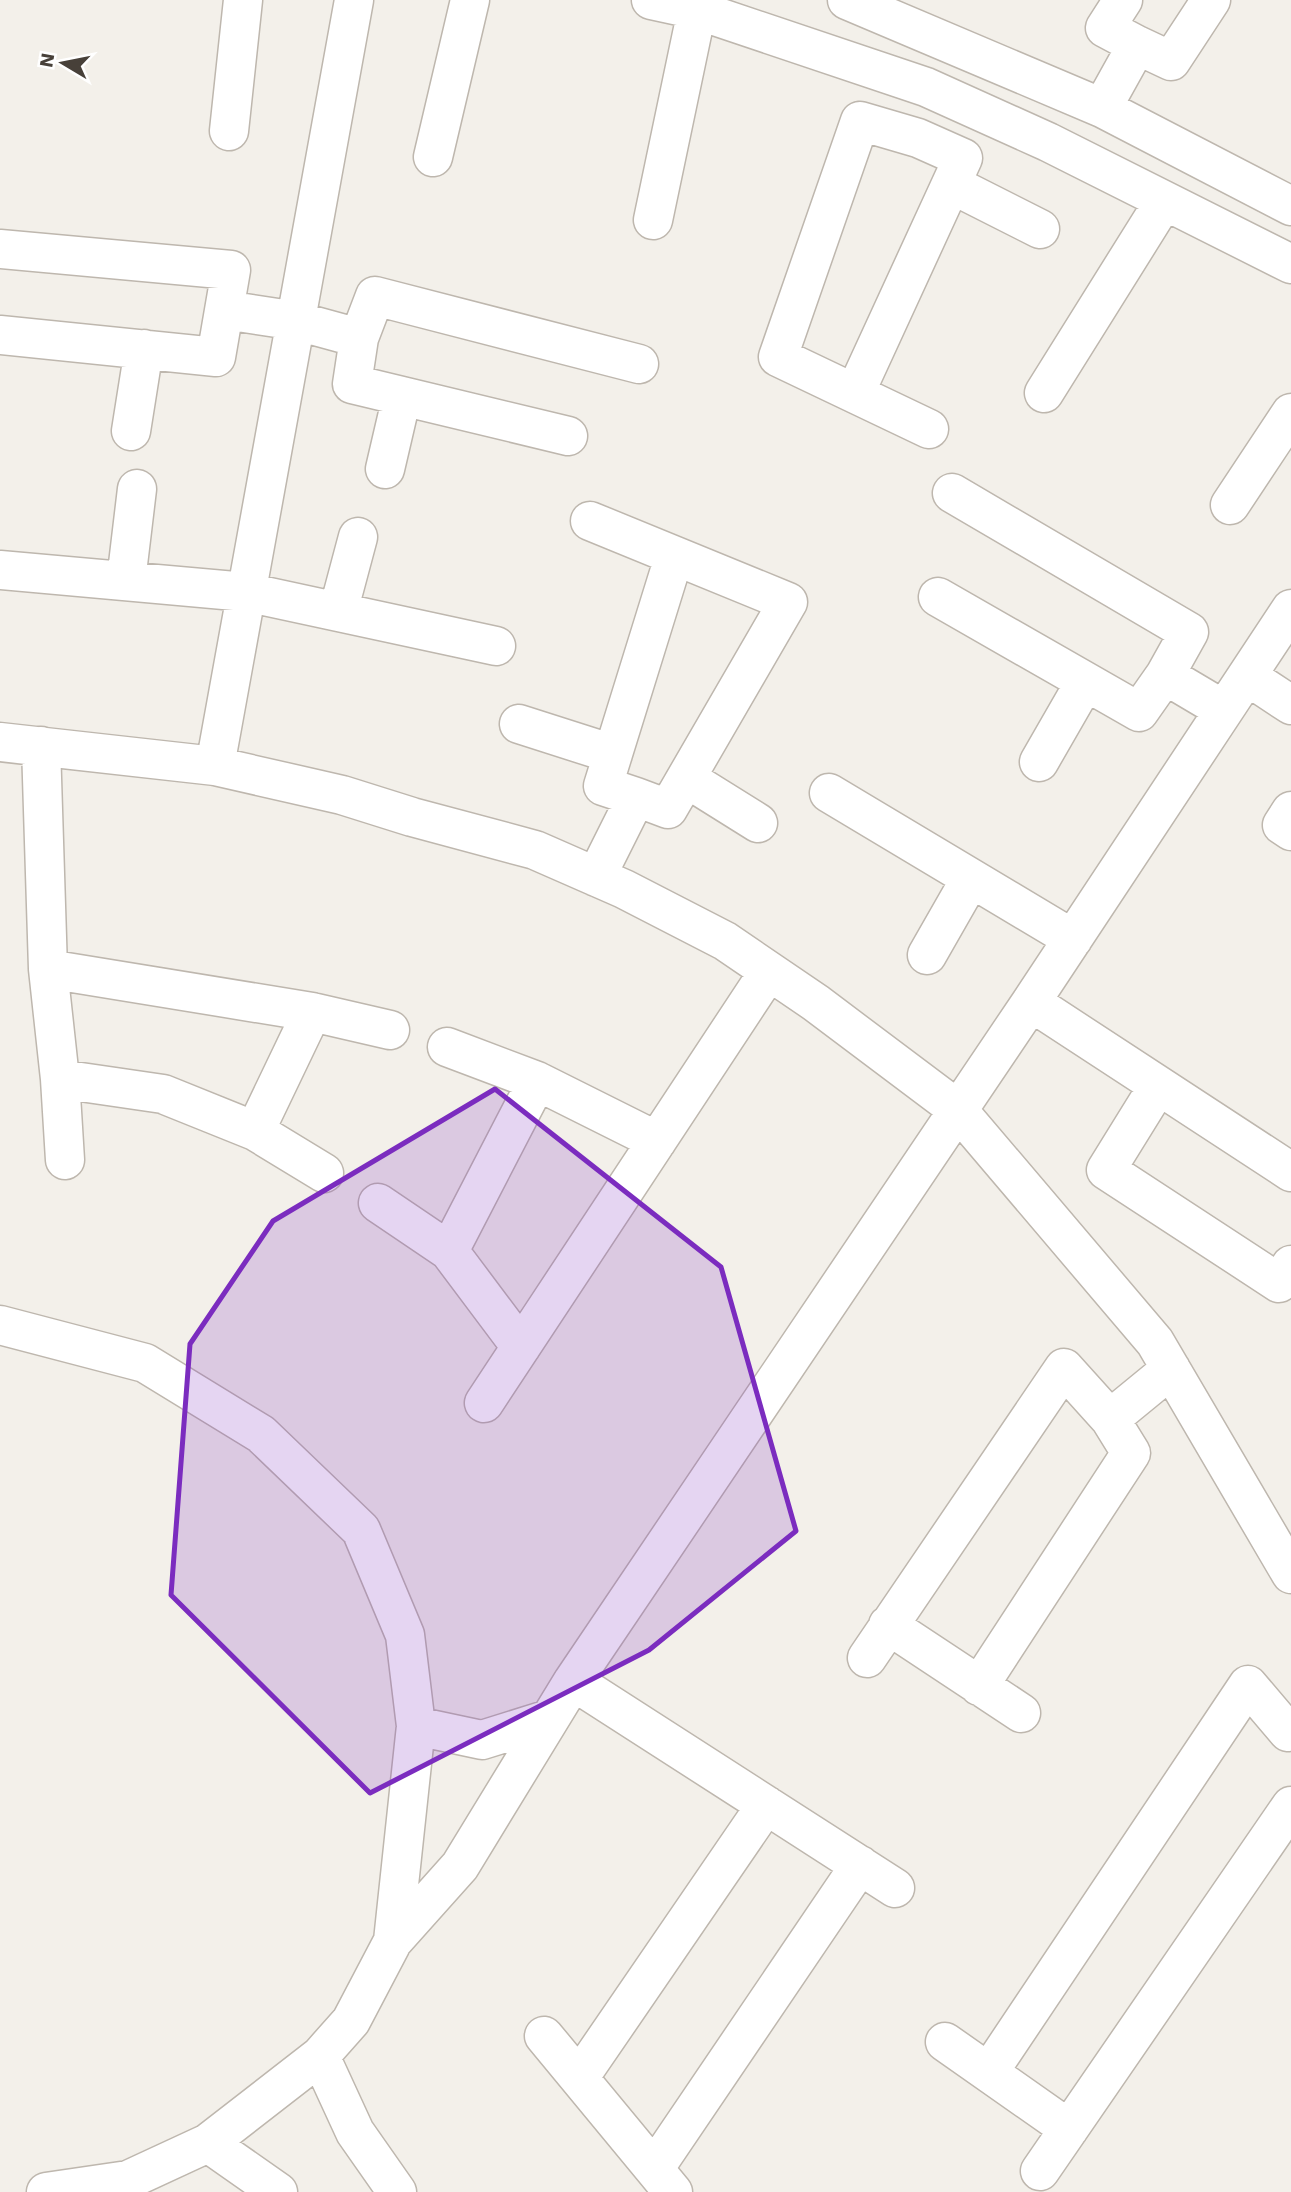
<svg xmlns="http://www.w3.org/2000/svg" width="1291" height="2192" font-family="'Work Sans',sans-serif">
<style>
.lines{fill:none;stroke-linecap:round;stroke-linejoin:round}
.minor-casing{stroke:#beb7ae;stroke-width:41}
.minor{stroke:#fff;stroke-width:38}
.marked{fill:#7b2cbf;fill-opacity:0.2;stroke:#7b2cbf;stroke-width:5;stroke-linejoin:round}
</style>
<rect width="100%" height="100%" fill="#f3f0ea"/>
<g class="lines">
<g class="minor-casing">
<path id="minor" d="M 651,0 L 697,10 L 926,87 L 1048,142 L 1291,264
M 847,0 L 1102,108 L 1291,206
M 1137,45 L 1171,61 L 1211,0
M 1102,108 L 1137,45 L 1105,28 L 1123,0
M 229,131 L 243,0
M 433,157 L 470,0
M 951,184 L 1040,229
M 653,220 L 697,10
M 0,249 L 231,270 L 216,357 L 0,335
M 225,310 L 297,321 L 359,338
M 855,393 L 963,158 L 918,138 L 860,121 L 778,357 L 929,429
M 1044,393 L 1164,201
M 131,431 L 144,349
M 568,436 L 352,384 L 359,338 L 375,296 L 639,364
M 385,469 L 402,396
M 952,493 L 1189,632 L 1165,675 L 1224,710
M 1230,505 L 1291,413
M 590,521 L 788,602 L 668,809 L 636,797
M 0,570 L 246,592 L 496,646
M 126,581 L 137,489
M 938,597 L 1139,712 L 1165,675
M 338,612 L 358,537
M 1247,676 L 1291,705
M 519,724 L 613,754
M 0,742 L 215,766 L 342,795 L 412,817 L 535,850 L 624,889 L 725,941 L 816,1003 L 957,1109 L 1155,1342 L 1291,1574
M 41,746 L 48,969 L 60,1079 L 65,1160
M 1039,762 L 1085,682
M 215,766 L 354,0
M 686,778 L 758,823
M 829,793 L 1073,939
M 1291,811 L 1282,825 L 1291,831
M 596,877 L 636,797 L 603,786 L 674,557
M 927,955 L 971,878
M 48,969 L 312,1012 L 390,1030
M 1031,1002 L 1291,1172
M 447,1047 L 537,1081 L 657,1141
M 60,1079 L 163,1094 L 255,1131 L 324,1173
M 1158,1086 L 1106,1170 L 1279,1283 L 1291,1265
M 255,1131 L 312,1012
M 378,1203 L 449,1251 L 521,1347
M 449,1251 L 537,1081
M 0,1325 L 145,1363 L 261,1434 L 361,1530 L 405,1635 L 416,1726 L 393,1941 L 351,2021 L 320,2056 L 208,2143 L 128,2180 L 46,2192
M 484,1403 L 769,971
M 1110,1419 L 1171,1369
M 888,1625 L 1021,1713
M 867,1658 L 1064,1368 L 1110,1419 L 1131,1453 L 979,1686
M 573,1681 L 895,1888
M 416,1726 L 482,1740 L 549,1719
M 393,1941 L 460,1866 L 573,1681 L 1031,1002 L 1291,609
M 544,2036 L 673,2192
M 945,2042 L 1069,2129
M 320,2056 L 355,2132 L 397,2192
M 989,2072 L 1248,1685 L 1288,1732 L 1291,1729
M 579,2078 L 766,1805
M 208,2143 L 278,2192
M 654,2169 L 860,1865
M 1040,2171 L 1291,1806"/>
</g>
<use href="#minor" class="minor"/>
</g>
<path class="marked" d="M 495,1089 L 721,1267 L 796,1531 L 649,1650 L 370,1793 L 171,1595 L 190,1344 L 273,1221 Z"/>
<g transform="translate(63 63) rotate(280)" stroke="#ffffff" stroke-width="5" paint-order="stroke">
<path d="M0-5L12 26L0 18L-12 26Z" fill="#474039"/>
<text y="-10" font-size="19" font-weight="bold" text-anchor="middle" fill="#474039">N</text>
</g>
</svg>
